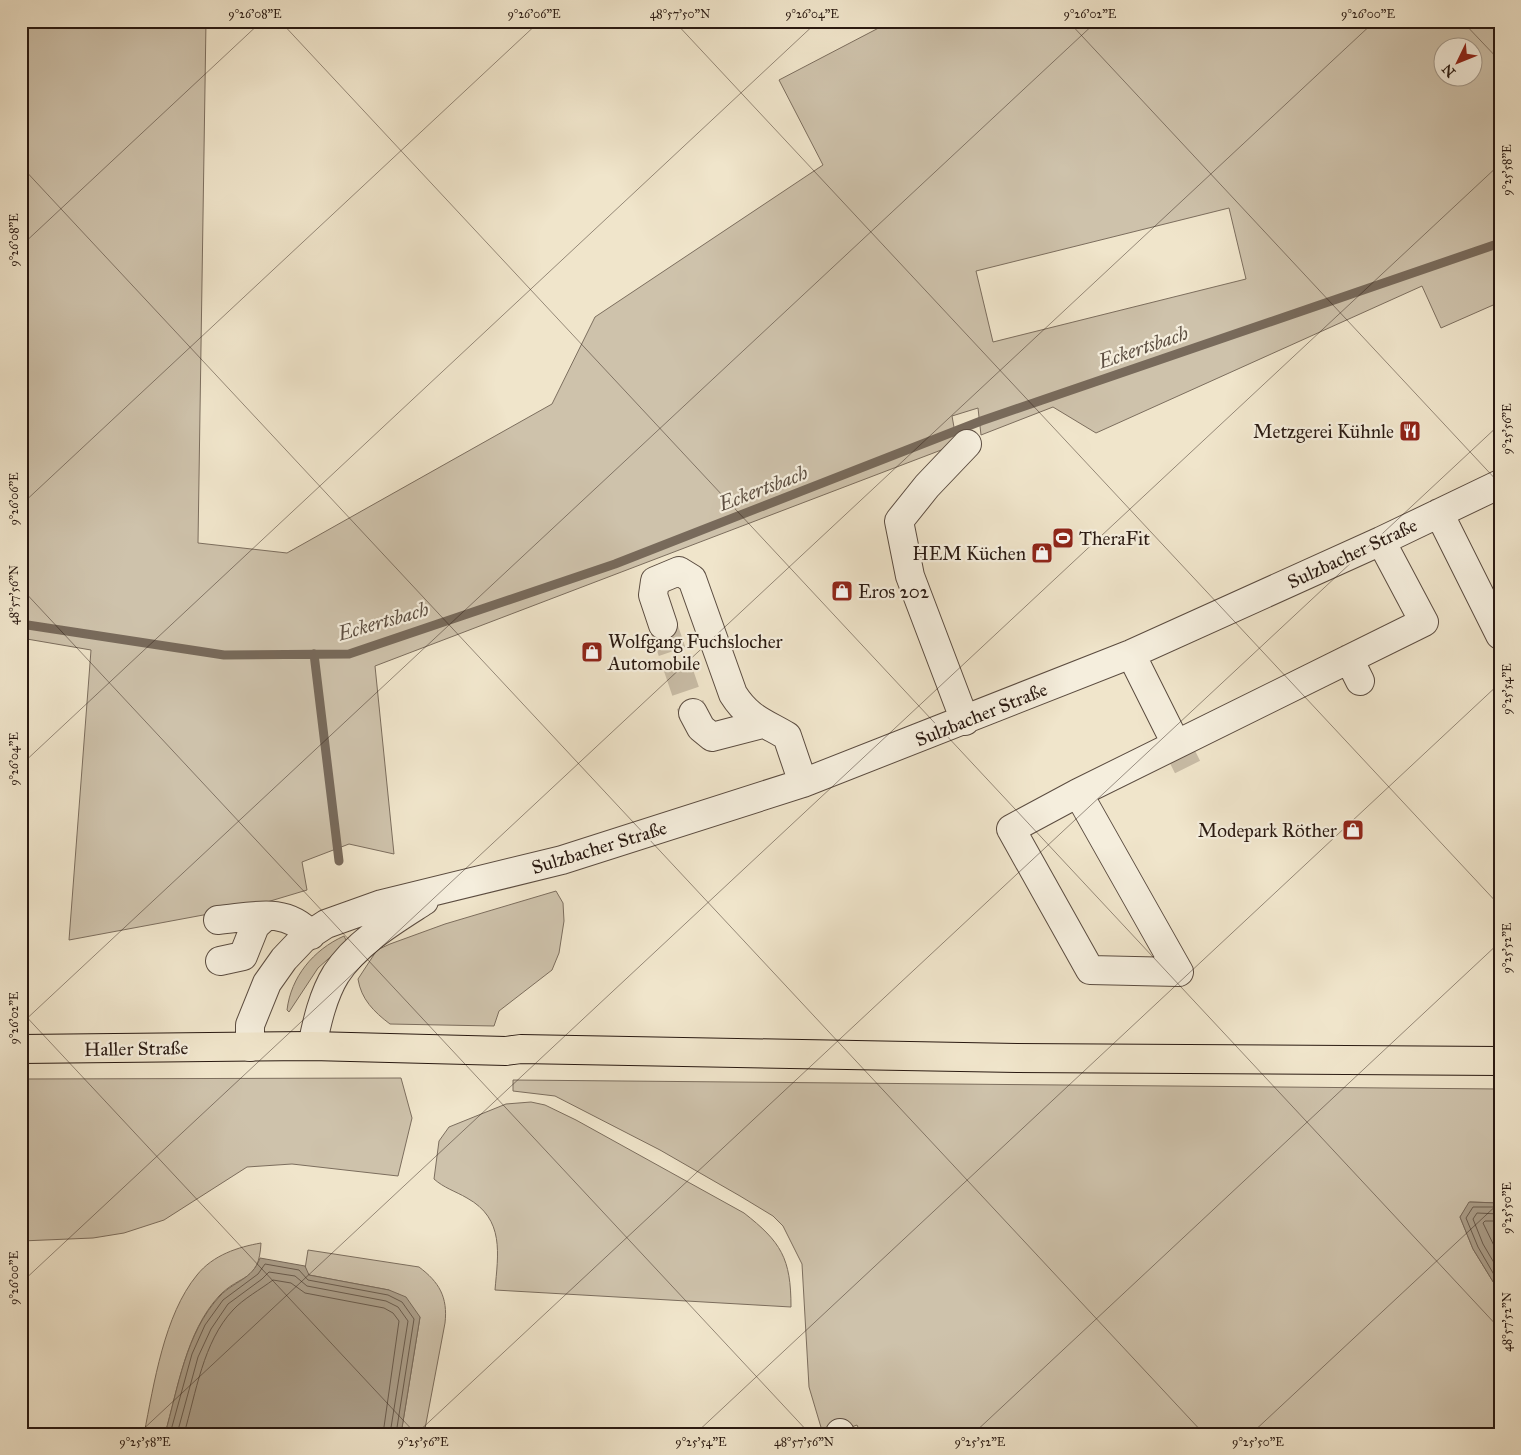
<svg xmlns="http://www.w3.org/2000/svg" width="1521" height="1455" font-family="'IM FELL Great Primer',serif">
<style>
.green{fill:#cec2ab;stroke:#7c6e5e;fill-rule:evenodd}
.water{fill:#aca08c;stroke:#786a5b}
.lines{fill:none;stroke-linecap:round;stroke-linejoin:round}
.shore{stroke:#6a5c4e;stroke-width:1}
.stream{stroke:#786a5b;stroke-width:9}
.minor-tunnel{stroke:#c8bca6;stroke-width:28;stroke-dasharray:28 14;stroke-linecap:butt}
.minor-casing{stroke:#5b4c40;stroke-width:30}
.major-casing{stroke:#291911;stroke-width:30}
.minor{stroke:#f5eedd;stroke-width:28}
.major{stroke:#f0e5cb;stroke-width:28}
.ticks{fill:none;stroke:#291911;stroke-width:1;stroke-opacity:0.45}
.labels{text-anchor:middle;stroke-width:4.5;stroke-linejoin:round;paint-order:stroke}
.poi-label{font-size:19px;fill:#291911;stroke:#f5eedd;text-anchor:end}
.street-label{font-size:19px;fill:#291911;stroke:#f5eedd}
.water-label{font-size:20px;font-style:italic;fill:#5d4f42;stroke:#f5eedd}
.neatline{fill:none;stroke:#291911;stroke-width:2}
.ticks-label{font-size:12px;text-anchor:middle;fill:#291911}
</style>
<rect width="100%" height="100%" fill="#f0e5cb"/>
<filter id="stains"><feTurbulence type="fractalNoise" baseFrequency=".004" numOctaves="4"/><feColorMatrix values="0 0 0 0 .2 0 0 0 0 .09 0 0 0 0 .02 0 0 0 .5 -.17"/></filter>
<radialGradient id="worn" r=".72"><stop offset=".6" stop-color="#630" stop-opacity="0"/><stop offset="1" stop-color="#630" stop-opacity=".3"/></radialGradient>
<path class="green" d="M 21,21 L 206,21 L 198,543 L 287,553 L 552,404 L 595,317 L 823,165 L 779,80 L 892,21 L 1500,21 L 1500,302 L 1441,328 L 1422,286 L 1096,433 L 1053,407 L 981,435 L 978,408 L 952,416 L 957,444 L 375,666 L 394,854 L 349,844 L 302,862 L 307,890 L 257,905 L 69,940 L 91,650 L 21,638 ZM 1444,48 L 1474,48 L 1474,78 L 1444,78 ZM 1229,208 L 1246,279 L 993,342 L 976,271 Z
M 556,891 L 563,903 L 564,921 L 559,953 L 552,970 L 499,1011 L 494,1026 L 390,1024 C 374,1012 361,999 358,979 L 377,950 L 390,944 L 445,924 Z
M 344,936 L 347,942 L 318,968 L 289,1012 L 287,1010 C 291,977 313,950 344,936 Z
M 401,1078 L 412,1118 L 398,1176 L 292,1164 L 247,1167 L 164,1220 L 124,1233 L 93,1238 L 21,1241 L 21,1079 Z
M 513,1080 L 1500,1089 L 1500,1203 L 1470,1202 L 1460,1217 L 1473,1249 L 1500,1293 L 1500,1434 L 861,1434 L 857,1425 L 832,1434 L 823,1434 L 809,1387 L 802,1264 L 783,1226 L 773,1216 L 740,1196 L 660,1150 L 555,1096 L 513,1091 Z
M 531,1102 L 545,1105 L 576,1120 L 744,1213 C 781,1242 791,1258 791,1307 L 495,1290 C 498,1254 505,1219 467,1198 C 455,1191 444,1188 434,1179 L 439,1141 L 449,1127 L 506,1104 Z
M 261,1243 C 259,1283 241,1273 219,1296 C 186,1332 178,1388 165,1434 L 144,1434 C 154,1384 164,1315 197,1275 C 213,1255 238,1247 261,1243 Z
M 308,1250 L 419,1267 C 439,1282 448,1297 445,1323 L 424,1434 L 401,1434 L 420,1317 L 389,1290 L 309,1275 L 305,1269 Z"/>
<path class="water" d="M 1469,1202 L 1500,1203 L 1500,1293 L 1473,1249 L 1460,1217 Z
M 260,1258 L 305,1266 L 309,1275 L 389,1290 L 406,1297 L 420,1317 L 401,1434 L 165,1434 C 178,1388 186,1332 220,1296 C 234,1281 252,1280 260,1258 Z"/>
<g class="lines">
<path class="shore" d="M 1500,1207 L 1473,1207 L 1466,1218 L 1478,1247 L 1500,1285
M 1500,1214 L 1477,1213 L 1473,1219 L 1483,1244 L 1500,1273
M 1500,1221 L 1485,1221 L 1483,1223 L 1500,1258
M 170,1434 L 192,1354 L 205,1325 L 223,1300 L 258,1274 L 265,1264 L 299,1270 L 308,1280 L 388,1295 L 402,1302 L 414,1319 L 396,1434
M 177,1434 L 198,1357 L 211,1329 L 228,1304 L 262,1279 L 269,1272 L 295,1276 L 307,1286 L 386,1301 L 398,1307 L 408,1321 L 390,1434
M 184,1434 C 196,1393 203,1342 233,1310 C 243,1299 261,1289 273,1280 L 291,1283 L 305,1293 L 384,1308 L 393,1313 L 399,1321 L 383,1434"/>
<path class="stream" d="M 21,624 L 224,655 L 349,654 L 615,564 L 981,421 L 1500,243
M 314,654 L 339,861"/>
<path class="minor-tunnel" d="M 663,625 L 693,713
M 1175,742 L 1189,770"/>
<g class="minor-casing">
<path id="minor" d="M 1439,513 L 1500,635
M 663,625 L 653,595 L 655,581 L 679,571 L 692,579 L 733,694 C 748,718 763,722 787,736 L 803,783
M 1131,654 L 1175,742
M 1349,659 L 1360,681
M 693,713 L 701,728 L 712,737 L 762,724
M 965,721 L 910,576 L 899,521 L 927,486 L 967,444
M 1078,793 L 1011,829 L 1090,970 L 1179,972
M 218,920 C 253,917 285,906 311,935
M 220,961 L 243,956 L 255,926 L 266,916
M 1179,972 L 1078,793 L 1424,622 L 1381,541
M 312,1046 C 317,1022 323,995 336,974 C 357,942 393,921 424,901
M 250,1047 L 250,1025 L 267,983 L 284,959 L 303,939 L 326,924 L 382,904 L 562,860 L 803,783 L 1131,654 L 1381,541 L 1500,484
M 840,1433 L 840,1434"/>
</g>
<g class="major-casing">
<path id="major" d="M 21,1049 L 312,1046 L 506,1051 L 521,1049 L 1017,1058 L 1500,1061"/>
</g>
<use href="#minor" class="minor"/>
<use href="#major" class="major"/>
</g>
<path class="ticks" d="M 280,21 L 1500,1329M 674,21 L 1500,906M 1068,21 L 1500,484M 1462,21 L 1500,61M 21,166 L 1204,1434M 21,246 L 262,21M 21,505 L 540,21M 21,588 L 810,1434M 21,765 L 818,21M 21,1011 L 416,1434M 21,1024 L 1097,21M 21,1283 L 1375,21M 21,1433 L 22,1434M 138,1434 L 1500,164M 416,1434 L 1500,424M 695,1434 L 1500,683M 973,1434 L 1500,942M 1251,1434 L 1500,1202"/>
<defs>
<g id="restaurant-square" transform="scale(1.125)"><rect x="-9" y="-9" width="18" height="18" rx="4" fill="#8f2418" stroke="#f5eedd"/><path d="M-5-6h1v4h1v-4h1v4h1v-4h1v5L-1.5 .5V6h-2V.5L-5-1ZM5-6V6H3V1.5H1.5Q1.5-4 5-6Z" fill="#fff"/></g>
<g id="stadium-square" transform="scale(1.125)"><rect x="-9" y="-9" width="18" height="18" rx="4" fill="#8f2418" stroke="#f5eedd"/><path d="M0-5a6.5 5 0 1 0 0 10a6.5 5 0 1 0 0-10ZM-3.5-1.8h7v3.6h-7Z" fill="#fff"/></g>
<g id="shop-square" transform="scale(1.125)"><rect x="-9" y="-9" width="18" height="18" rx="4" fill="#8f2418" stroke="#f5eedd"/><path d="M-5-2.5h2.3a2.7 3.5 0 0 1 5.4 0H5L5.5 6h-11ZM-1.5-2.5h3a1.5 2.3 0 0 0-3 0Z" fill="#fff"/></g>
</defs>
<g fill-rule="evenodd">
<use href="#restaurant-square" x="1410" y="431"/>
<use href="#stadium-square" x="1063" y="538"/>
<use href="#shop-square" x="1042" y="553"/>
<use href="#shop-square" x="842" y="591"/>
<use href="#shop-square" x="592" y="652"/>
<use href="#shop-square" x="1353" y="830"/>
</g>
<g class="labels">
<g class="poi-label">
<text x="1394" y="438">Metzgerei Kühnle</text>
<text x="1079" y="545" text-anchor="start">TheraFit</text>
<text x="1026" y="560">HEM Küchen</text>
<text x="858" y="598" text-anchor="start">Eros 202</text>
<text x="608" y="648" text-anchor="start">Wolfgang Fuchslocher<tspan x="608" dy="22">Automobile</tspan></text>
<text x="1337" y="837">Modepark Röther</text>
</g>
<g class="street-label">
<text transform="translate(1352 553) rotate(-25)" y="7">Sulzbacher Straße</text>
<text transform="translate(981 714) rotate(-22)" y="7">Sulzbacher Straße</text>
<text transform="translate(599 847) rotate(-17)" y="7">Sulzbacher Straße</text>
<text transform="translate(136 1048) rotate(-1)" y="7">Haller Straße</text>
</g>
<g class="water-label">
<text transform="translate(1143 347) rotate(-19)" y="7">Eckertsbach</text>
<text transform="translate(763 488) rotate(-21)" y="7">Eckertsbach</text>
<text transform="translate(383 621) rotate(-16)" y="7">Eckertsbach</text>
</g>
</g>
<rect width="1521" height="1455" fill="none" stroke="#f0e5cb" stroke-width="55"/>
<g transform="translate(1458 62) rotate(227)"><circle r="24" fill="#f5eedd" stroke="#a3998b"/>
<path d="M0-4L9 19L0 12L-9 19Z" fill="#8f2418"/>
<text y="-8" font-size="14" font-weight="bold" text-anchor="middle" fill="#291911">N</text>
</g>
<rect x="28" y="28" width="1466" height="1400" class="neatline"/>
<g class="ticks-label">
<text x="255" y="18">9°26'08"E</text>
<text x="534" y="18">9°26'06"E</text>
<text x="680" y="18">48°57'50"N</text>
<text x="812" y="18">9°26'04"E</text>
<text x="1090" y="18">9°26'02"E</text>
<text x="1368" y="18">9°26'00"E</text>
<text transform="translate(1507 170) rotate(-90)" y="4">9°25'58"E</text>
<text transform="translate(14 240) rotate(-90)" y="4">9°26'08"E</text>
<text transform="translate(1507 429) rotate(-90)" y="4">9°25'56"E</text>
<text transform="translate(14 499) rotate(-90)" y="4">9°26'06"E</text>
<text transform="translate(14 595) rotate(-90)" y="4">48°57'56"N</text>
<text transform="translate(1507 689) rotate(-90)" y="4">9°25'54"E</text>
<text transform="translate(14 759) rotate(-90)" y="4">9°26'04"E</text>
<text transform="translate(1507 948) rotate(-90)" y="4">9°25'52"E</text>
<text transform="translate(14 1018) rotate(-90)" y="4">9°26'02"E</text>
<text transform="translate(1507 1208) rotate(-90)" y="4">9°25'50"E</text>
<text transform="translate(14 1278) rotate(-90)" y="4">9°26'00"E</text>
<text transform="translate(1507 1322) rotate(-90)" y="4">48°57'52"N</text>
<text x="145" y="1446">9°25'58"E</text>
<text x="423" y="1446">9°25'56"E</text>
<text x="701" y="1446">9°25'54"E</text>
<text x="804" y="1446">48°57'56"N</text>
<text x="980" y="1446">9°25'52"E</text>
<text x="1258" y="1446">9°25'50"E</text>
</g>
<rect width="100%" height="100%" filter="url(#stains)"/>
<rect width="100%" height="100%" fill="url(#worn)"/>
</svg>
